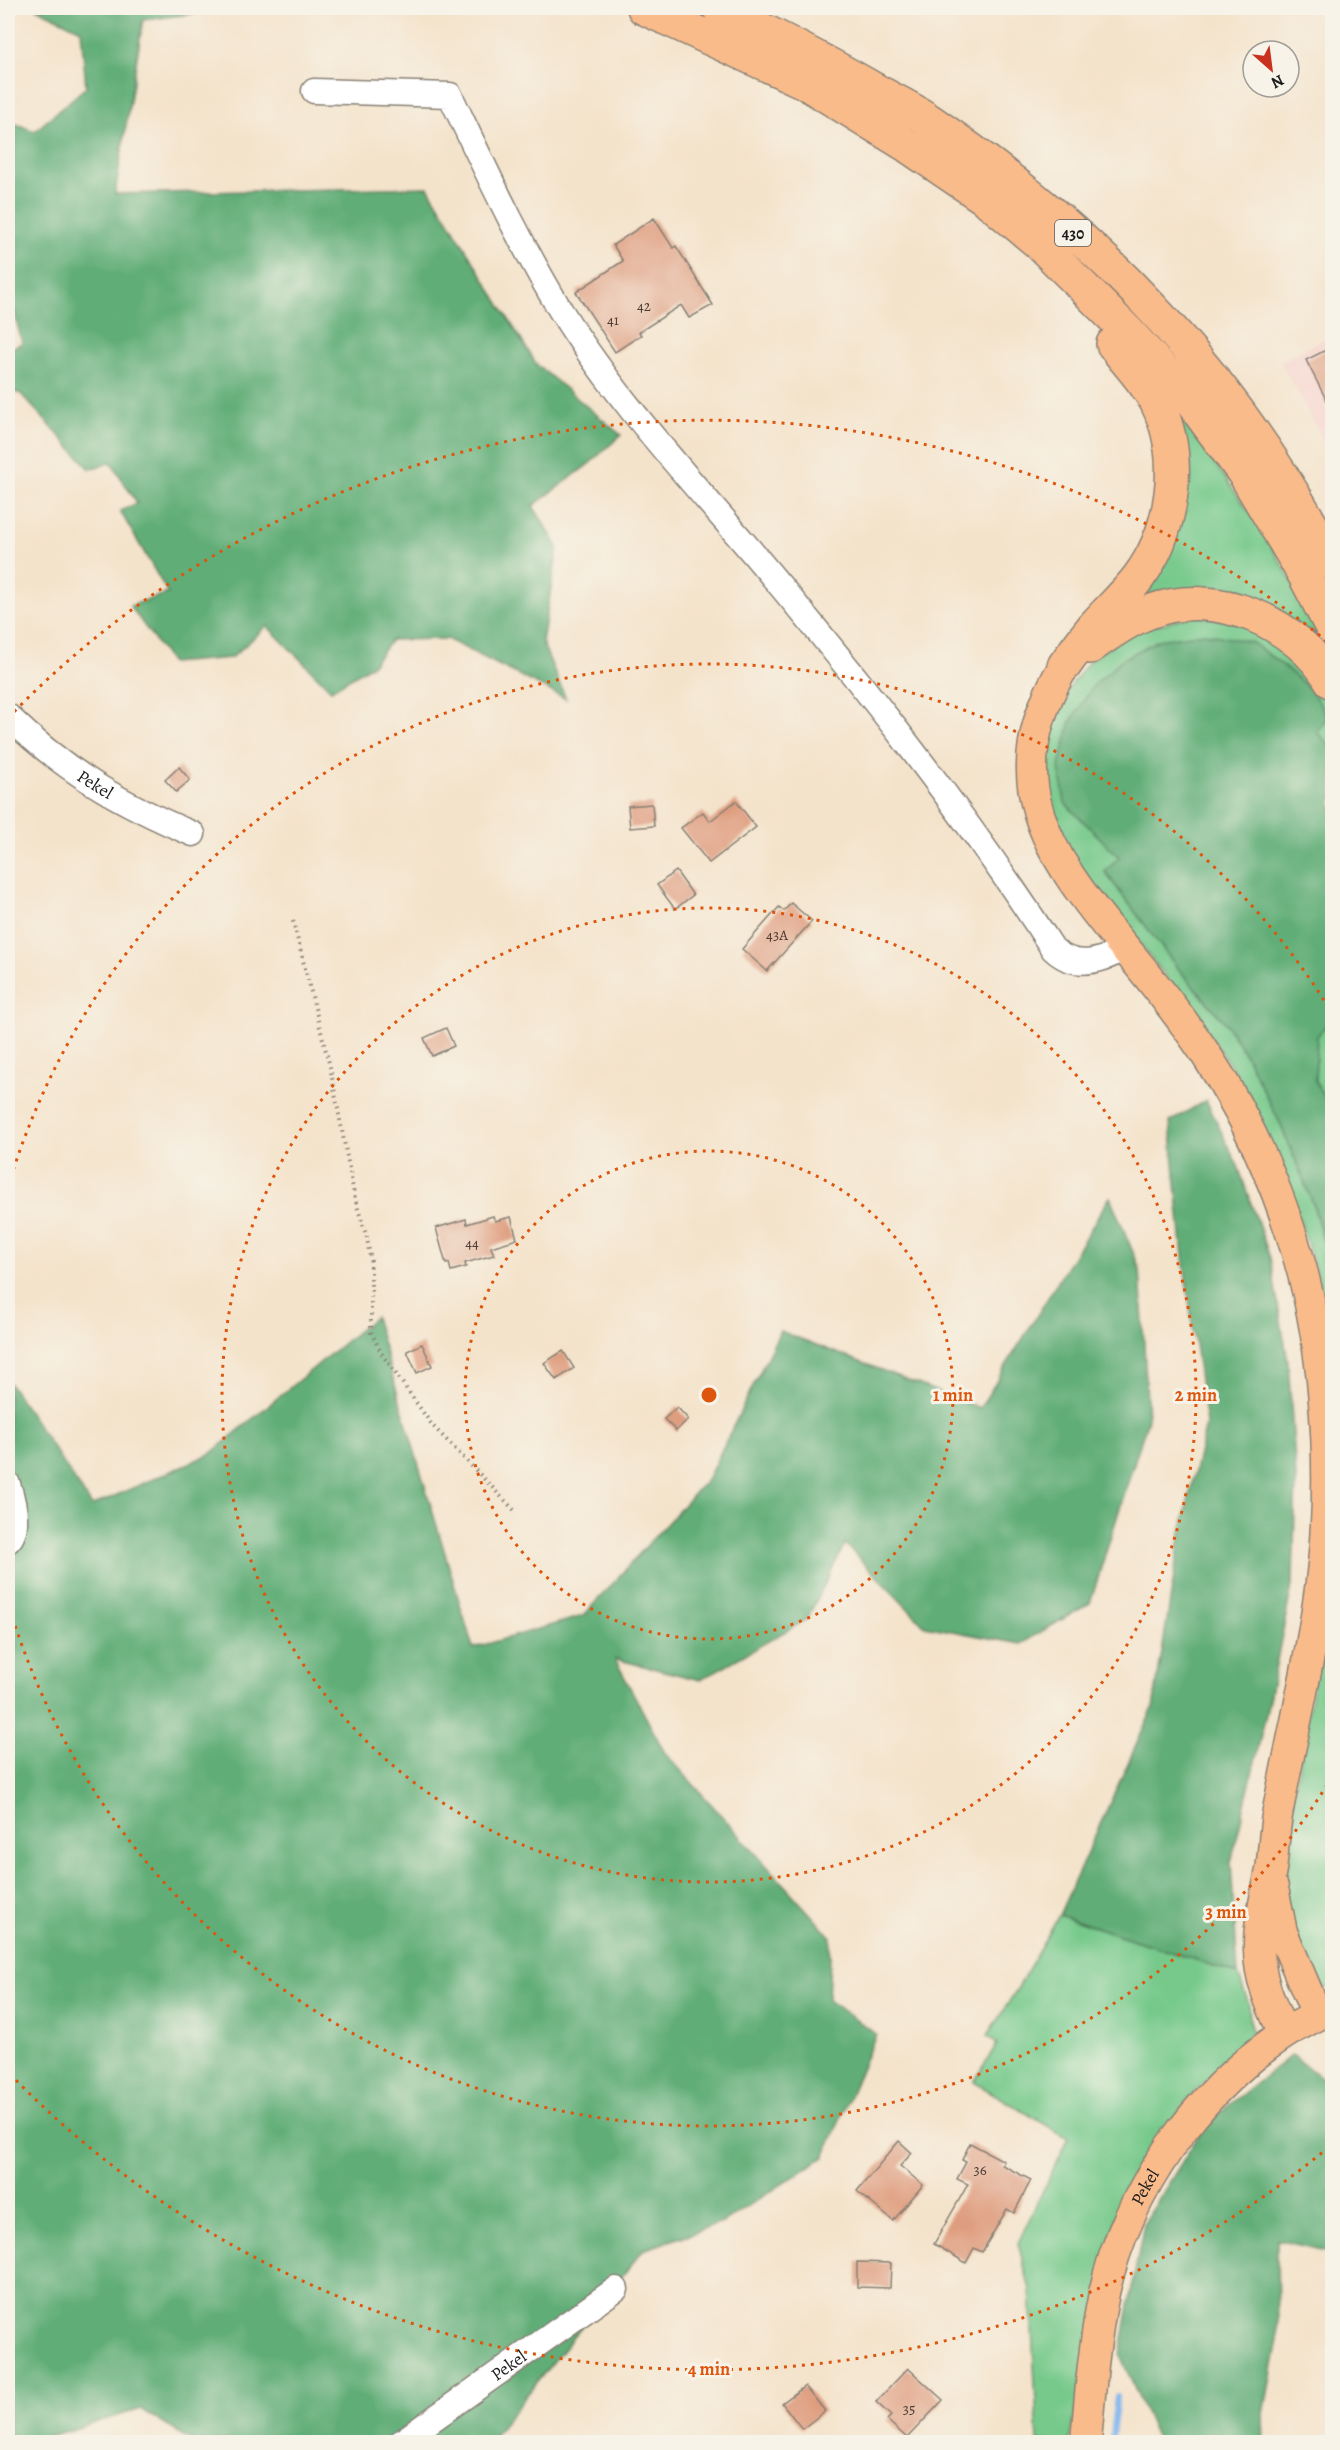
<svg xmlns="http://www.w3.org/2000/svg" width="1340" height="2450" font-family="Alegreya,serif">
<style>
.built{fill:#f7d0ca}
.green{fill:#76c98b;stroke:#497254;stroke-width:1.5}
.forest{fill:#60ad77;stroke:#3e644a;stroke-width:1.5}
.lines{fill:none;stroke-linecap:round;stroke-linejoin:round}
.stream{stroke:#7eb4ed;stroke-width:6}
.building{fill:#df9d7f}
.minor-casing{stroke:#888074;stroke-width:27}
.major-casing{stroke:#888074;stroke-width:33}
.highway-casing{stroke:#888074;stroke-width:36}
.path{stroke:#888074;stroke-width:4;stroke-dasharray:1.5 4.5;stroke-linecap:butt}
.minor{stroke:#fff;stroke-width:24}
.major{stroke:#fabb8b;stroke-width:30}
.highway{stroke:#fabb8b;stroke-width:33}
.ring{fill:none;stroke:#de560d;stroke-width:3;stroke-dasharray:3 6}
.labels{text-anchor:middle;stroke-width:6;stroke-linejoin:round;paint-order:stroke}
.number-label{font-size:15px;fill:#4d3c35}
.shield{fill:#f7f3e8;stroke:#5e5c59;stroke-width:1.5}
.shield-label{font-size:16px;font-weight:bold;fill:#1c1c1c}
.street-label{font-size:18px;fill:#1c1c1c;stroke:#f7f3e8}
.centre{fill:#de560d;stroke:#f7f3e8;stroke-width:3}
.ring-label{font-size:18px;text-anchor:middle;font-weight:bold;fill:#de560d;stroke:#f7f3e8;stroke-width:6;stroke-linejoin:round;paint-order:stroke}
</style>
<rect width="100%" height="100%" fill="#f7f3e8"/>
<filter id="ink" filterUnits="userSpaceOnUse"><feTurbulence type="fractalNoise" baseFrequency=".0167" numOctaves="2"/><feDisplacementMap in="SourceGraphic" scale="12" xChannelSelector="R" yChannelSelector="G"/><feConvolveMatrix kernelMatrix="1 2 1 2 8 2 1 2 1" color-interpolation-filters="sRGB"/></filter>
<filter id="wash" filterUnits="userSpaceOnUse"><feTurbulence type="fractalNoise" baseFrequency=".008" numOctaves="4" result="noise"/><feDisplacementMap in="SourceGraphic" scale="24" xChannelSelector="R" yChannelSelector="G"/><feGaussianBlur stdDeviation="1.35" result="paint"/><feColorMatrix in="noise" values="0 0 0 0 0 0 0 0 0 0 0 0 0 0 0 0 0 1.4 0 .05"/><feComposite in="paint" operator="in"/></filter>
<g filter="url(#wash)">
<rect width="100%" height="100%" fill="#f4e3cb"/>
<path class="built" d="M 1332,335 L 1332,455 L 1280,361 Z"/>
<path class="green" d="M 1172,403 L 1261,528 L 1303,600 L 1331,657 L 1307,636 L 1130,599 L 1154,567 Z
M 1195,615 L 1264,628 L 1332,697 L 1332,747 L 1317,733 L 1311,690 L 1285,667 L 1251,642 L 1065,803 L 1120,857 L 1105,872 L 1176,966 L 1227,1025 L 1246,1056 L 1280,1123 L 1313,1204 L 1332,1272 L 1332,1353 L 1316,1272 L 1283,1168 L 1244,1086 L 1195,1013 L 1071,858 L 1053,816 L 1045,778 L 1049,737 L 1066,692 L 1091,659 L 1134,631 Z
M 1332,1019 L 1332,1112 L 1315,1081 L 1317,1036 Z
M 1332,1576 L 1332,1669 L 1328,1710 L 1332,1713 L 1332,1988 L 1320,1988 L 1290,1928 L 1283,1890 L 1289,1823 Z
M 1059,1915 L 1238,1974 L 1249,2005 L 1251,2035 L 1239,2053 L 1197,2089 L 1148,2152 L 1117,2214 L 1069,2442 L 1038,2442 L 1030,2289 L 1018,2243 L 1068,2138 L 974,2082 L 997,2044 L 987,2036 L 1016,1991 Z"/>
<path class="forest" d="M 36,8 L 238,8 L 143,20 L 115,194 L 428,187 L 536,364 L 621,435 L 589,464 L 533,506 L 558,547 L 542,642 L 566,699 L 447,639 L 391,640 L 372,665 L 331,690 L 267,626 L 231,658 L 171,663 L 130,606 L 168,593 L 120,511 L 137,503 L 111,462 L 90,469 L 20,393 L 8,392 L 8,350 L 22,343 L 8,286 L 8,121 L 35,131 L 86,87 L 81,30 Z
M 1204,633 L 1251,642 L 1285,667 L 1311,690 L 1328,717 L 1317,732 L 1332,747 L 1332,945 L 1329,949 L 1332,1019 L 1317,1036 L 1315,1081 L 1332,1112 L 1332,1149 L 1330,1151 L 1332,1159 L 1332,1272 L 1313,1203 L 1280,1123 L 1246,1056 L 1227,1025 L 1176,966 L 1105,872 L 1119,857 L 1065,803 L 1059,767 L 1071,721 L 1093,686 L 1121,660 L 1158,640 Z
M 1206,1100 L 1238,1166 L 1270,1258 L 1288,1361 L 1296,1477 L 1293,1581 L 1266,1714 L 1231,1863 L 1238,1974 L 1059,1915 L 1153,1708 L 1181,1532 L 1206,1424 L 1183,1256 L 1170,1122 Z
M 1110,1197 L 1140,1269 L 1148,1419 L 1090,1603 L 1021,1644 L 925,1626 L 845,1544 L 807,1619 L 700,1680 L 615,1659 L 665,1753 L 831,1937 L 828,2000 L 876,2034 L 824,2157 L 722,2223 L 643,2250 L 489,2442 L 193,2442 L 141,2409 L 30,2442 L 8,2442 L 8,1381 L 92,1506 L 210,1454 L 375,1317 L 473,1648 L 583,1616 L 708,1478 L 780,1331 L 980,1408 Z
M 1332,2050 L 1332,2248 L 1330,2252 L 1277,2240 L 1278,2339 L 1263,2419 L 1264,2442 L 1158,2442 L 1120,2355 L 1144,2223 L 1207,2122 L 1292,2055 L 1324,2080 Z"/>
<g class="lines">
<path class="stream" d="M 1111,2442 L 1117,2396"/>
</g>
<g id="blocks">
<path class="building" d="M 654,218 L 673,248 L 676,246 L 713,305 L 689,318 L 681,305 L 639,332 L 641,335 L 615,352 L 576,292 L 623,261 L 613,245 Z
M 1332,347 L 1332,411 L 1306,360 Z
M 179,767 L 190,780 L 176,792 L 165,780 Z
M 736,801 L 756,827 L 709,863 L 681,828 L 703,812 L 710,821 Z
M 652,804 L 654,826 L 630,828 L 628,806 Z
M 676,871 L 693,895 L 675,909 L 657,885 Z
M 791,903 L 812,921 L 767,971 L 742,949 L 779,907 L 784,911 Z
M 446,1028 L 454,1046 L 432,1056 L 424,1038 Z
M 493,1216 L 495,1221 L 511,1217 L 517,1239 L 491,1247 L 494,1255 L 465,1263 L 466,1267 L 451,1271 L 449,1263 L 446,1264 L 436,1228 L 466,1219 L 467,1224 Z
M 422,1344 L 432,1366 L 417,1373 L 407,1351 Z
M 563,1351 L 574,1368 L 556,1380 L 544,1363 Z
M 677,1407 L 688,1419 L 676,1431 L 664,1419 Z
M 899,2141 L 912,2153 L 900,2166 L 923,2185 L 893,2221 L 857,2191 Z
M 970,2143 L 1004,2161 L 1002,2165 L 1031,2180 L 1014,2213 L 1007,2209 L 982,2252 L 974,2248 L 966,2263 L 934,2244 L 968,2184 L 957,2179 L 966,2162 L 962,2160 Z
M 857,2262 L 891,2263 L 890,2288 L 857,2287 Z
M 908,2368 L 943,2400 L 907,2438 L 887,2420 L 891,2416 L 876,2402 Z
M 805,2386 L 825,2411 L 802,2429 L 782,2403 Z"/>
</g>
</g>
<g filter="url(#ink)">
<use href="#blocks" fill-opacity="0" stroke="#888074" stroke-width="1.5"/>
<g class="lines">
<g class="minor-casing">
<g id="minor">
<path d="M 314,91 L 450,95 C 485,168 519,242 561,311 C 617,401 689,478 757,558 C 863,684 964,811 1053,949 C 1075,970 1101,962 1125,948"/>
<path id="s1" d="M 8,716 C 64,771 122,804 193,834"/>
<path d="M 8,1484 C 13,1499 21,1529 8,1541"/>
<path id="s2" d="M 401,2442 L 616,2289"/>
</g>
</g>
<g class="major-casing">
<g id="major">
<path d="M 1064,666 C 996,780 1046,852 1120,942 C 1150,978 1179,1014 1205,1053 C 1250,1121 1282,1196 1303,1274 C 1329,1374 1334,1500 1318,1603 C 1308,1671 1292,1737 1279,1805 C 1274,1826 1274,1849 1271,1870 C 1266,1897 1258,1923 1259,1950 C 1259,1980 1272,2007 1284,2034"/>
<path d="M 1273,1888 L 1282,1932 L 1317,2015"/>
<path id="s3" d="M 1086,2442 C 1090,2393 1094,2342 1104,2293 C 1127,2191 1197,2091 1284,2034 C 1300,2024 1316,2016 1332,2008"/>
</g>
</g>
<g class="highway-casing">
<path id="highway" d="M 644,8 L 804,82 L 908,146 L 986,199 L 1039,243 L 1127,331 L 1191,401 L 1246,476 L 1304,574 L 1332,628
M 719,8 C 771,34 824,60 875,90 C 893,100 913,109 930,121 C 1007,174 1086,237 1149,305 C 1221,381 1284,471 1332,563
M 1090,647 C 1108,634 1128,620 1149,612 C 1216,586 1298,623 1332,682
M 1064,666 C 1074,652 1084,638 1095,625 C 1109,609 1125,595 1138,578 C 1174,530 1184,457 1157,403 C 1146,382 1127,363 1113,344"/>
</g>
<path class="path" d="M 293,921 L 330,1067 L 355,1199 L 367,1238 L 371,1263 L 371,1332 L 382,1354 L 432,1425 L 517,1513"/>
<use href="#minor" class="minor"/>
<use href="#major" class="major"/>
<use href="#highway" class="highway"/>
</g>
</g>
<g class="ring">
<circle cx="709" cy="1395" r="244"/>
<circle cx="709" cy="1395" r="487"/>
<path d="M1332 1777A731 731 0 0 1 8 1603M8 1187A731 731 0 0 1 1332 1013"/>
<path d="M1329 2147A974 974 0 0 1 8 2072M8 718A974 974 0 0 1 1329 643"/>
</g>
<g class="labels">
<g class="number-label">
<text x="644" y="311">42</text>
<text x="613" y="325">41</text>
<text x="777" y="940">43A</text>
<text x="472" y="1248">44</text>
<text x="980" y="2175">36</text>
<text x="909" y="2414">35</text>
</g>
<rect class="shield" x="1055" y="220" width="36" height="26" rx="4.5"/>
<g class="shield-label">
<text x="1073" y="239">430</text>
</g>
<g class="street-label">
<text dy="6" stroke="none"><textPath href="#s1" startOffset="111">Pekel</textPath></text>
<text dy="6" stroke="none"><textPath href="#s3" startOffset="264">Pekel</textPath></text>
<text dy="6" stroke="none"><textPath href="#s2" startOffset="132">Pekel</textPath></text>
</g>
</g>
<circle cx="709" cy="1395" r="9" class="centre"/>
<g class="ring-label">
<text x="953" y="1401">1 min</text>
<text x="1196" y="1401">2 min</text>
<text x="1226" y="1918">3 min</text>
<text x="709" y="2375">4 min</text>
</g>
<rect width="1340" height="2450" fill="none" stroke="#f7f3e8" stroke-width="30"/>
<g transform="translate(1271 69) rotate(152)"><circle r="28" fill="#f7f3e8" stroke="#9f9d96" stroke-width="1.5"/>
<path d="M0-4.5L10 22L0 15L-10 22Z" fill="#c8321e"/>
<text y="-9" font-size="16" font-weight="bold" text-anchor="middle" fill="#1c1c1c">N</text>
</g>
</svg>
